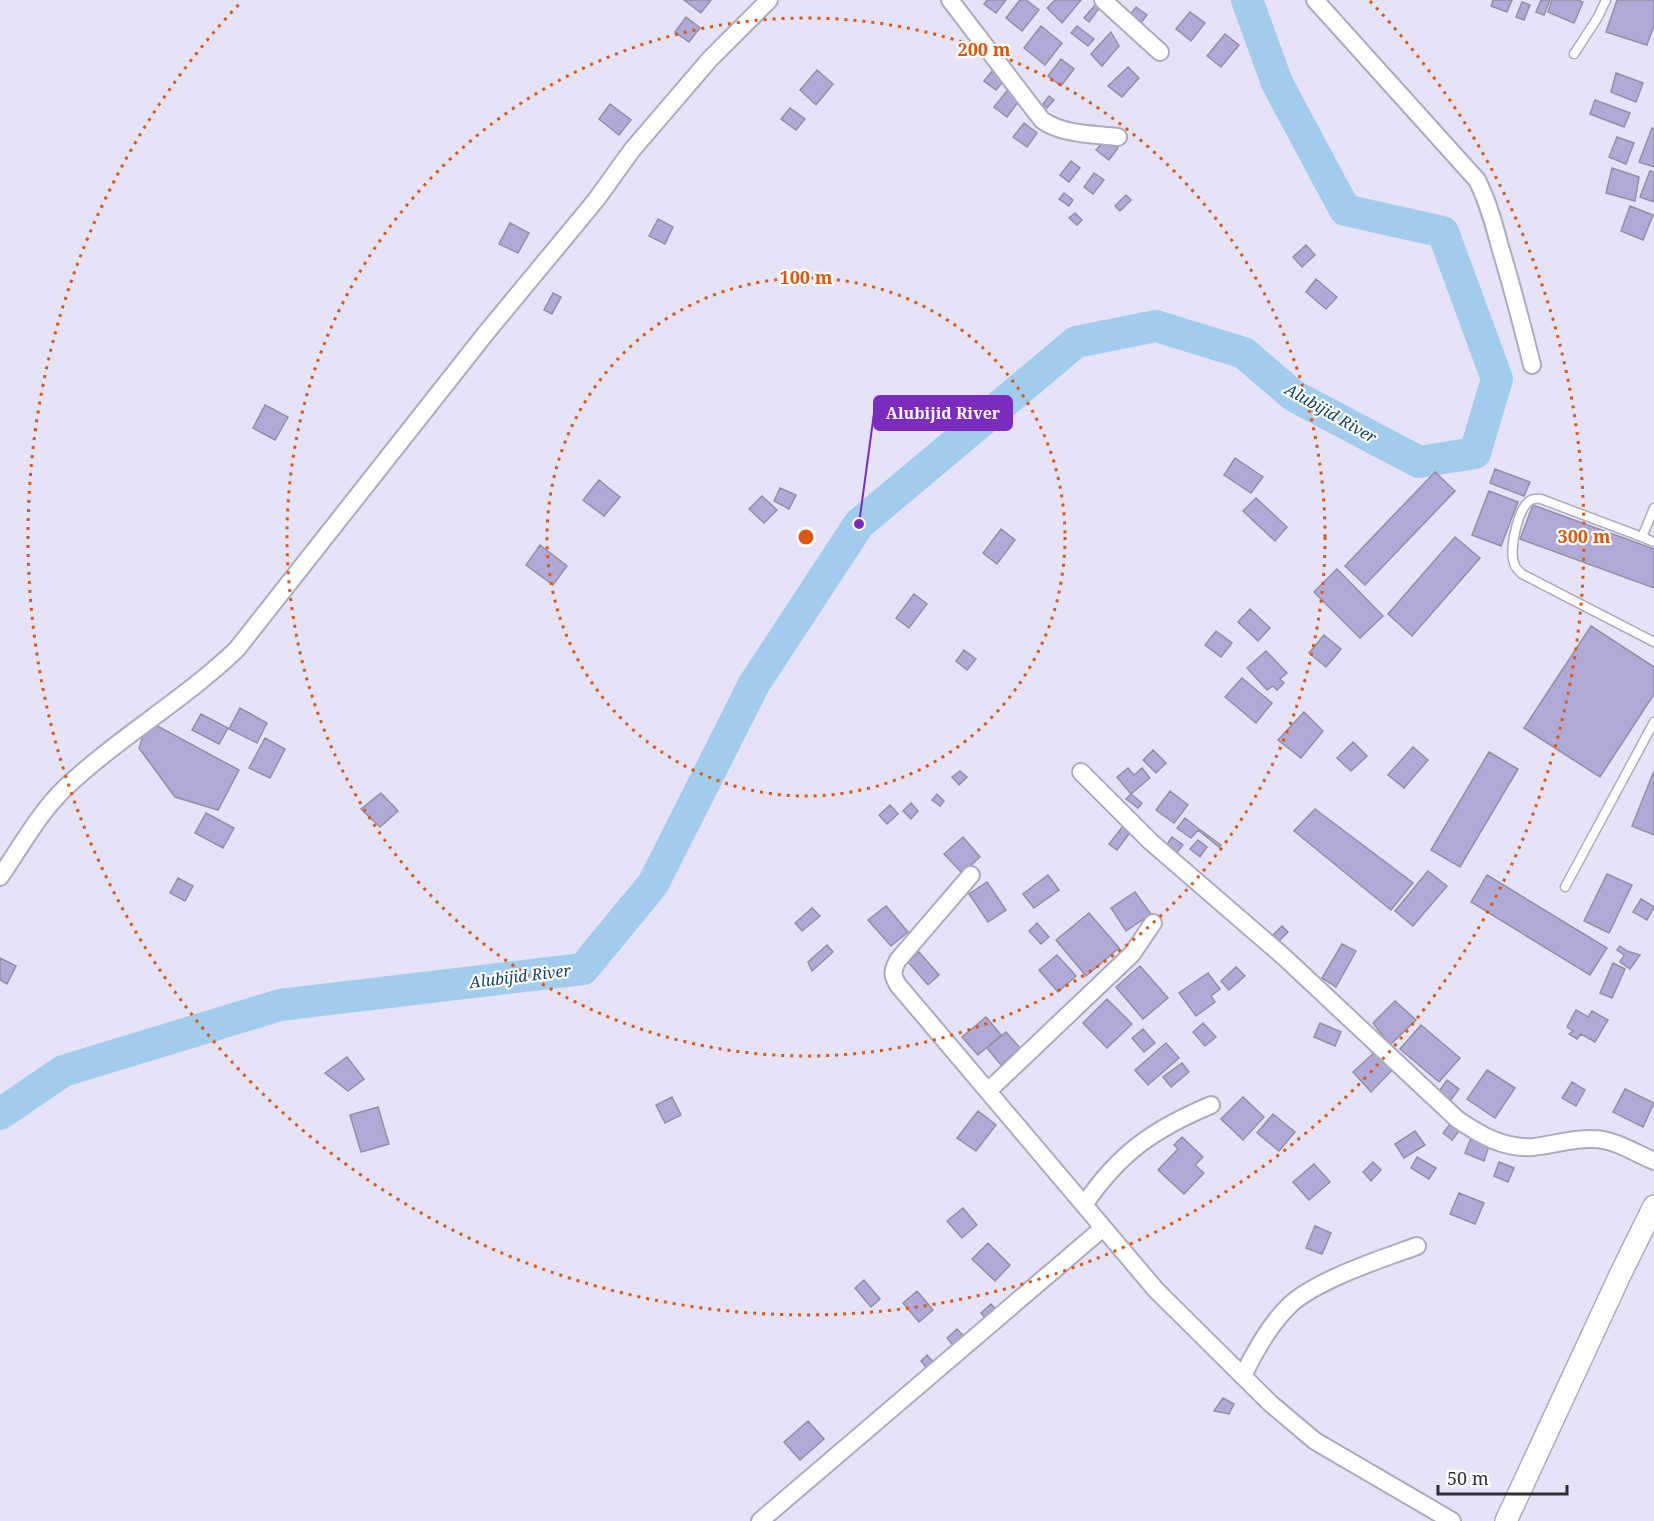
<svg xmlns="http://www.w3.org/2000/svg" width="1654" height="1521" font-family="'Noto Serif',serif">
<style>
.lines{fill:none;stroke-linecap:round;stroke-linejoin:round}
.river{stroke:#a1cced;stroke-width:32}
.building{fill:#b1a9d7;stroke:#9390a3;stroke-width:1.5}
.service-casing{stroke:#adaabe;stroke-width:11}
.minor-casing{stroke:#adaabe;stroke-width:20}
.tertiary-casing{stroke:#adaabe;stroke-width:24}
.service{stroke:#fff;stroke-width:8}
.minor{stroke:#fff;stroke-width:16}
.tertiary{stroke:#fff;stroke-width:21}
.ring{fill:none;stroke:#df570e;stroke-width:3;stroke-dasharray:3 6}
.labels{text-anchor:middle;stroke-width:4.5;stroke-linejoin:round;paint-order:stroke}
.water-label{font-size:16px;font-style:italic;fill:#124465;stroke:#fff}
.centre{fill:#df570e;stroke:#fff;stroke-width:3}
.ring-label{font-size:18px;text-anchor:middle;font-weight:bold;fill:#df570e;stroke:#fff;stroke-width:4.5;stroke-linejoin:round;paint-order:stroke}
.leader{fill:none;stroke:#7b2cbf;stroke-width:2}
.callout-dot{fill:#7b2cbf;stroke:#fff;stroke-width:2}
.callout{fill:#7b2cbf;stroke:#7b2cbf;stroke-width:2}
.callout-label{font-size:16px;text-anchor:middle;font-weight:bold;fill:#fff}
</style>
<rect width="100%" height="100%" fill="#e6e3f8"/>
<g class="lines">
<path class="river" d="M 0,1114 L 63,1071 L 280,1005 L 583,969 L 653,884 L 754,684 L 859,524 L 1076,342 L 1156,326 L 1244,353 L 1294,396 L 1419,462 L 1475,453 L 1497,379 L 1443,232 L 1345,210 L 1277,83 L 1247,0"/>
</g>
<path class="building" d="M 684,0 L 711,0 L 701,13 Z
M 987,0 L 1006,0 L 996,13 L 984,4 Z
M 1020,0 L 1026,0 L 1039,10 L 1022,31 L 1006,18 Z
M 1055,0 L 1081,0 L 1062,23 L 1047,8 Z
M 1493,0 L 1512,0 L 1507,12 L 1491,6 Z
M 1541,0 L 1550,0 L 1544,15 L 1536,12 Z
M 1552,0 L 1577,0 L 1583,2 L 1574,23 L 1548,12 Z
M 1617,0 L 1654,0 L 1654,25 L 1647,45 L 1606,32 Z
M 1522,2 L 1530,5 L 1524,20 L 1516,17 Z
M 1096,4 L 1100,7 L 1089,22 L 1084,18 Z
M 1136,7 L 1147,15 L 1140,24 L 1129,16 Z
M 1190,12 L 1205,23 L 1191,41 L 1176,29 Z
M 686,17 L 700,28 L 689,42 L 675,32 Z
M 1041,26 L 1062,43 L 1045,65 L 1024,48 Z
M 1077,26 L 1094,39 L 1088,46 L 1071,33 Z
M 1111,32 L 1119,46 L 1102,66 L 1091,54 Z
M 1225,34 L 1239,45 L 1221,67 L 1207,56 Z
M 1061,59 L 1074,69 L 1061,86 L 1048,76 Z
M 1128,67 L 1139,78 L 1122,97 L 1108,86 Z
M 817,70 L 833,84 L 816,105 L 800,90 Z
M 993,70 L 1005,79 L 996,90 L 984,81 Z
M 1616,73 L 1643,83 L 1636,102 L 1611,92 Z
M 1010,87 L 1022,97 L 1007,117 L 994,107 Z
M 1049,96 L 1054,100 L 1047,108 L 1043,104 Z
M 1595,100 L 1630,113 L 1624,127 L 1590,114 Z
M 610,104 L 631,120 L 619,135 L 599,119 Z
M 790,108 L 805,119 L 796,130 L 781,119 Z
M 1024,123 L 1037,133 L 1027,147 L 1013,137 Z
M 1652,128 L 1654,129 L 1654,167 L 1639,162 Z
M 1617,137 L 1634,143 L 1626,164 L 1609,157 Z
M 1106,139 L 1118,148 L 1109,160 L 1096,150 Z
M 1071,161 L 1080,168 L 1069,182 L 1060,175 Z
M 1612,168 L 1639,177 L 1635,201 L 1606,193 Z
M 1650,171 L 1654,172 L 1654,202 L 1640,197 Z
M 1094,173 L 1104,180 L 1093,194 L 1084,187 Z
M 1064,193 L 1073,200 L 1069,206 L 1059,199 Z
M 1126,195 L 1131,200 L 1120,211 L 1115,206 Z
M 1630,206 L 1653,215 L 1643,240 L 1621,231 Z
M 1075,213 L 1082,220 L 1077,225 L 1069,218 Z
M 658,219 L 673,227 L 665,244 L 649,236 Z
M 510,223 L 529,233 L 518,253 L 499,244 Z
M 1306,245 L 1315,255 L 1302,267 L 1293,257 Z
M 1316,279 L 1337,297 L 1326,309 L 1306,292 Z
M 553,293 L 561,297 L 552,314 L 544,310 Z
M 265,405 L 288,417 L 275,440 L 253,428 Z
M 1235,458 L 1263,477 L 1251,493 L 1224,475 Z
M 1495,469 L 1530,482 L 1524,496 L 1490,483 Z
M 1435,472 L 1455,491 L 1365,585 L 1345,566 Z
M 599,480 L 620,497 L 604,516 L 583,500 Z
M 780,488 L 796,495 L 789,509 L 774,501 Z
M 1489,491 L 1518,502 L 1501,546 L 1472,535 Z
M 762,496 L 777,510 L 764,523 L 749,509 Z
M 1256,498 L 1287,527 L 1275,541 L 1243,511 Z
M 1533,505 L 1654,549 L 1654,588 L 1520,539 Z
M 1001,529 L 1015,540 L 997,564 L 983,553 Z
M 1455,537 L 1480,558 L 1412,636 L 1388,614 Z
M 540,545 L 567,566 L 553,585 L 526,565 Z
M 1337,569 L 1383,616 L 1360,638 L 1314,592 Z
M 914,594 L 927,604 L 909,628 L 896,618 Z
M 1250,609 L 1270,628 L 1258,641 L 1238,622 Z
M 1591,626 L 1654,667 L 1654,694 L 1600,777 L 1524,728 Z
M 1216,631 L 1232,643 L 1221,657 L 1205,645 Z
M 1324,635 L 1341,649 L 1326,667 L 1309,653 Z
M 964,650 L 976,659 L 967,670 L 956,661 Z
M 1266,651 L 1287,673 L 1280,679 L 1284,683 L 1277,690 L 1273,686 L 1267,690 L 1247,668 Z
M 1242,678 L 1272,703 L 1256,723 L 1225,697 Z
M 240,708 L 267,723 L 257,743 L 229,729 Z
M 1304,712 L 1323,731 L 1301,758 L 1278,740 Z
M 201,714 L 228,728 L 219,744 L 192,730 Z
M 148,721 L 239,770 L 218,810 L 175,797 L 139,748 Z
M 265,738 L 285,749 L 270,778 L 249,768 Z
M 1353,742 L 1367,756 L 1351,771 L 1337,758 Z
M 1413,747 L 1428,760 L 1404,788 L 1388,775 Z
M 1153,750 L 1166,763 L 1156,773 L 1143,760 Z
M 1489,752 L 1518,769 L 1460,867 L 1431,850 Z
M 1128,768 L 1134,775 L 1142,768 L 1150,778 L 1131,794 L 1117,777 Z
M 960,771 L 967,777 L 959,785 L 952,777 Z
M 1654,771 L 1654,835 L 1632,826 Z
M 1170,791 L 1188,805 L 1174,823 L 1156,810 Z
M 381,793 L 398,811 L 380,827 L 361,809 Z
M 937,794 L 944,801 L 940,806 L 932,800 Z
M 1131,794 L 1142,803 L 1138,808 L 1126,799 Z
M 911,803 L 918,811 L 911,819 L 903,811 Z
M 890,805 L 898,814 L 887,824 L 879,815 Z
M 1315,809 L 1413,883 L 1391,910 L 1294,831 Z
M 206,813 L 234,828 L 223,848 L 195,833 Z
M 1185,818 L 1199,829 L 1191,838 L 1177,828 Z
M 1127,821 L 1134,827 L 1117,850 L 1109,844 Z
M 1199,829 L 1221,845 L 1219,847 L 1198,830 Z
M 963,837 L 980,857 L 962,873 L 944,854 Z
M 1172,837 L 1183,845 L 1175,855 L 1165,847 Z
M 1198,840 L 1207,847 L 1200,857 L 1190,849 Z
M 1428,871 L 1447,886 L 1413,926 L 1395,911 Z
M 1607,874 L 1632,885 L 1609,933 L 1584,921 Z
M 1048,875 L 1059,890 L 1034,908 L 1023,894 Z
M 1487,875 L 1607,948 L 1590,975 L 1471,902 Z
M 178,878 L 193,886 L 185,901 L 170,893 Z
M 987,882 L 1006,910 L 988,922 L 969,894 Z
M 1135,892 L 1151,914 L 1126,931 L 1111,908 Z
M 1641,899 L 1654,907 L 1647,920 L 1633,912 Z
M 886,906 L 908,932 L 891,946 L 868,920 Z
M 812,908 L 820,916 L 802,931 L 795,923 Z
M 1089,913 L 1119,948 L 1086,976 L 1056,940 Z
M 1037,923 L 1049,937 L 1041,944 L 1029,931 Z
M 1282,926 L 1288,932 L 1279,941 L 1273,935 Z
M 1342,944 L 1356,951 L 1336,987 L 1322,978 Z
M 827,945 L 833,952 L 812,971 L 808,962 Z
M 1620,946 L 1627,951 L 1640,955 L 1630,969 L 1620,962 L 1624,955 L 1617,950 Z
M 919,952 L 939,975 L 928,985 L 908,962 Z
M 1057,955 L 1076,976 L 1058,992 L 1039,970 Z
M 0,958 L 16,966 L 7,984 L 0,980 Z
M 1613,963 L 1625,969 L 1612,998 L 1600,993 Z
M 1140,966 L 1168,998 L 1143,1019 L 1116,987 Z
M 1236,967 L 1245,976 L 1229,990 L 1221,981 Z
M 1208,973 L 1220,989 L 1211,996 L 1215,1002 L 1196,1016 L 1179,993 Z
M 1107,999 L 1132,1024 L 1107,1048 L 1083,1023 Z
M 1395,1001 L 1416,1020 L 1390,1045 L 1373,1023 Z
M 1576,1010 L 1588,1017 L 1592,1011 L 1608,1020 L 1595,1042 L 1581,1034 L 1577,1039 L 1569,1034 L 1573,1031 L 1567,1027 Z
M 986,1017 L 1001,1035 L 978,1055 L 962,1037 Z
M 1203,1023 L 1216,1037 L 1205,1046 L 1193,1032 Z
M 1320,1023 L 1341,1032 L 1335,1046 L 1314,1037 Z
M 1421,1025 L 1460,1058 L 1439,1082 L 1400,1049 Z
M 1143,1029 L 1155,1043 L 1144,1052 L 1132,1038 Z
M 1006,1032 L 1020,1048 L 1001,1065 L 987,1048 Z
M 1166,1043 L 1179,1058 L 1148,1085 L 1135,1070 Z
M 1378,1049 L 1396,1066 L 1371,1092 L 1353,1072 Z
M 347,1057 L 364,1079 L 348,1091 L 325,1073 Z
M 1182,1063 L 1189,1072 L 1171,1087 L 1163,1077 Z
M 1487,1070 L 1515,1088 L 1495,1118 L 1467,1099 Z
M 1447,1080 L 1459,1089 L 1450,1101 L 1438,1093 Z
M 1572,1082 L 1585,1090 L 1576,1106 L 1562,1098 Z
M 1625,1089 L 1654,1103 L 1643,1127 L 1613,1112 Z
M 672,1097 L 681,1115 L 665,1123 L 656,1105 Z
M 1243,1097 L 1264,1117 L 1243,1140 L 1221,1119 Z
M 378,1107 L 389,1144 L 361,1152 L 350,1115 Z
M 978,1111 L 996,1125 L 976,1151 L 957,1138 Z
M 1273,1114 L 1295,1132 L 1279,1151 L 1257,1133 Z
M 1451,1123 L 1460,1130 L 1452,1140 L 1443,1133 Z
M 1415,1131 L 1425,1145 L 1404,1158 L 1395,1144 Z
M 1182,1137 L 1203,1157 L 1195,1165 L 1204,1173 L 1184,1194 L 1158,1170 L 1178,1149 L 1174,1145 Z
M 1471,1138 L 1489,1146 L 1484,1161 L 1465,1153 Z
M 1417,1157 L 1436,1168 L 1429,1179 L 1411,1168 Z
M 1373,1162 L 1381,1170 L 1371,1181 L 1363,1172 Z
M 1499,1162 L 1514,1168 L 1508,1182 L 1494,1176 Z
M 1314,1164 L 1330,1182 L 1309,1200 L 1293,1182 Z
M 1459,1193 L 1484,1203 L 1475,1224 L 1450,1214 Z
M 963,1208 L 977,1225 L 962,1238 L 947,1221 Z
M 1315,1226 L 1331,1233 L 1322,1254 L 1306,1248 Z
M 988,1243 L 1010,1265 L 995,1281 L 972,1259 Z
M 864,1280 L 880,1299 L 871,1307 L 855,1288 Z
M 917,1291 L 933,1310 L 919,1322 L 903,1303 Z
M 991,1304 L 998,1312 L 988,1321 L 981,1313 Z
M 957,1329 L 969,1342 L 958,1351 L 947,1338 Z
M 927,1355 L 936,1365 L 929,1371 L 921,1361 Z
M 1223,1398 L 1234,1404 L 1229,1414 L 1214,1411 Z
M 808,1421 L 824,1439 L 800,1460 L 784,1442 Z"/>
<g class="lines">
<g class="service-casing">
<path id="service" d="M 1574,54 L 1598,17 L 1606,0
M 1654,508 L 1642,537 L 1654,542
M 1642,537 L 1541,499 C 1537,499 1535,498 1531,500 C 1518,506 1509,550 1514,563 C 1515,568 1519,571 1522,574 L 1654,642
M 1565,887 L 1654,722"/>
</g>
<g class="minor-casing">
<path id="minor" d="M 950,0 L 1042,120 C 1063,135 1093,134 1118,137
M 1103,0 L 1160,52
M 1315,0 L 1477,180 C 1488,202 1494,224 1500,247 C 1512,286 1522,325 1532,365
M 1081,772 L 1151,842 L 1284,957 L 1457,1119 C 1480,1135 1504,1149 1533,1147 C 1553,1145 1573,1138 1593,1139 C 1614,1139 1635,1153 1654,1161
M 971,875 L 898,960 C 892,971 892,975 898,985 L 1156,1290 L 1270,1403 L 1315,1441 L 1452,1521
M 0,877 C 20,848 39,813 65,788 C 119,737 184,700 237,649 L 486,333 L 596,200 L 632,150 L 710,59 L 769,0
M 988,1091 L 1132,954 L 1153,923
M 1084,1205 C 1119,1153 1154,1129 1211,1105
M 1243,1376 C 1254,1353 1267,1329 1285,1310 C 1309,1282 1381,1259 1417,1246
M 760,1521 L 1103,1228"/>
</g>
<g class="tertiary-casing">
<path id="tertiary" d="M 1506,1521 L 1620,1275 L 1654,1206"/>
</g>
<use href="#service" class="service"/>
<use href="#minor" class="minor"/>
<use href="#tertiary" class="tertiary"/>
</g>
<g class="ring">
<circle cx="806" cy="537" r="259"/>
<circle cx="806" cy="537" r="519"/>
<path d="M1370 1A778 778 0 1 1 242 1"/>
</g>
<g class="labels">
<g class="water-label">
<text transform="translate(1331 413) rotate(30)" y="6">Alubijid River</text>
<text transform="translate(520 976) rotate(-7)" y="6">Alubijid River</text>
</g>
</g>
<circle cx="806" cy="537" r="9" class="centre"/>
<g class="ring-label">
<text x="984" y="56">200 m</text>
<text x="806" y="284">100 m</text>
<text x="1584" y="543">300 m</text>
</g>
<path class="leader" d="M859 524L874 413"/>
<circle class="callout-dot" cx="859" cy="524" r="6"/>
<rect class="callout" x="874" y="396" width="138" height="34" rx="6"/>
<g class="callout-label">
<text x="943" y="419">Alubijid River</text>
</g>
<path d="M1438 1485v9h129v-9" fill="none" stroke="#2f2d35" stroke-width="3"/>
<text x="1447" y="1485" font-size="18" fill="#2f2d35" stroke="#ffffff" stroke-width="4.5" paint-order="stroke">50 m</text>
</svg>
